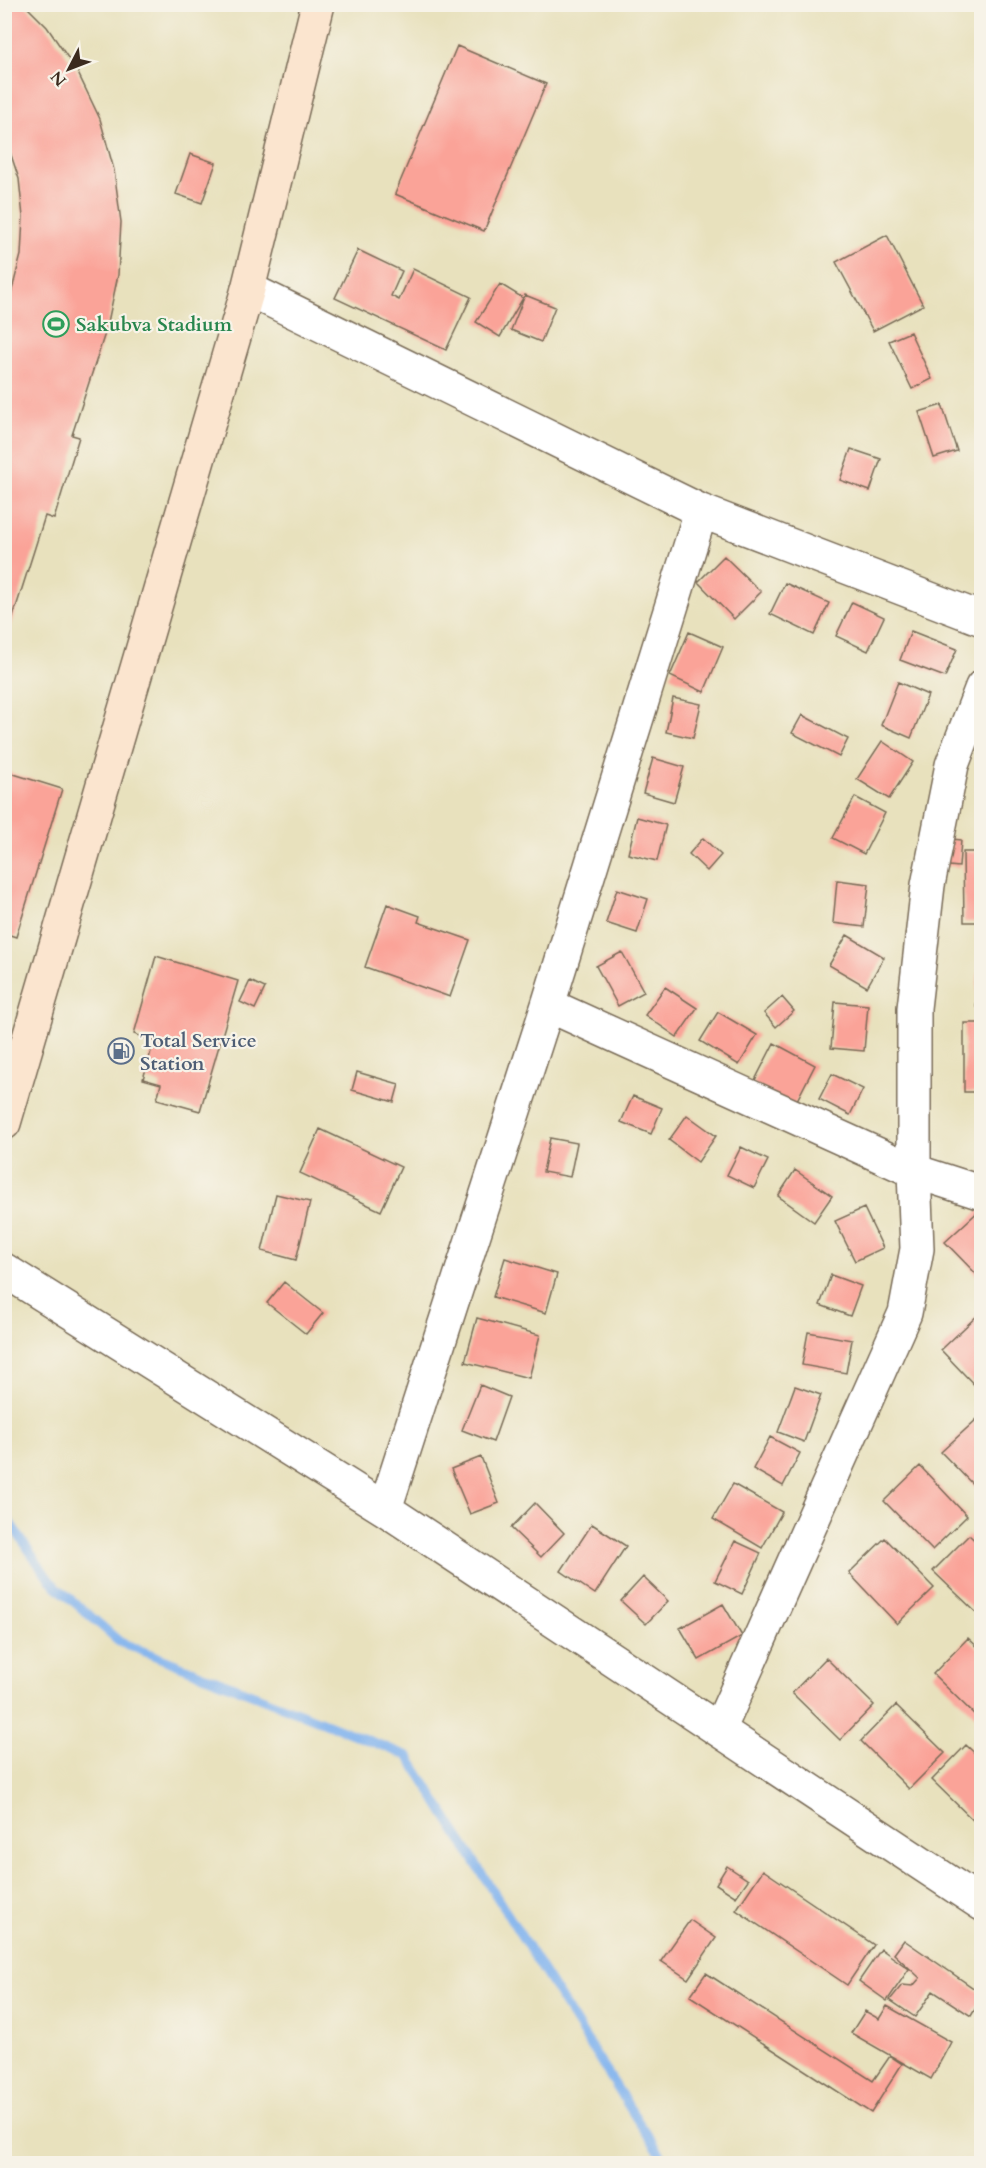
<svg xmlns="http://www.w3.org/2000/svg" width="986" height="2168" font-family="Cardo,serif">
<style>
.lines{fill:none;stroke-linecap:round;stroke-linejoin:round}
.stream{stroke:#81b3ee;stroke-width:9}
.building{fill:#faa398}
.street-casing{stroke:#786a56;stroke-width:36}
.secondary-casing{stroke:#786a56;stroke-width:36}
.street{stroke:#fff;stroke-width:33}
.secondary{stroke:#fbe5cf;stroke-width:33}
.labels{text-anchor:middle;stroke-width:4.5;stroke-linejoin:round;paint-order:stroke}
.leisure-label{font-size:20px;font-weight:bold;fill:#27864d;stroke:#f7f3e8;text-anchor:start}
.service-label{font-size:20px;font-weight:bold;fill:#4e5e75;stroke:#f7f3e8;text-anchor:start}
</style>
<rect width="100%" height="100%" fill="#f7f3e8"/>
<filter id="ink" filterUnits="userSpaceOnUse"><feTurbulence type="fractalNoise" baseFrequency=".0167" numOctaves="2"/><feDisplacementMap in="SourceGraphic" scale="12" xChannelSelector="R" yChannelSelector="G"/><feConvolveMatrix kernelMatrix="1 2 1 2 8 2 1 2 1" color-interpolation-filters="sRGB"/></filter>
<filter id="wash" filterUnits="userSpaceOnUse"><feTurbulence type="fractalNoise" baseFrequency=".008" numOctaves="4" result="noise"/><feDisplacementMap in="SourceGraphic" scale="24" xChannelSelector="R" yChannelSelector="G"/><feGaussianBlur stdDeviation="1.35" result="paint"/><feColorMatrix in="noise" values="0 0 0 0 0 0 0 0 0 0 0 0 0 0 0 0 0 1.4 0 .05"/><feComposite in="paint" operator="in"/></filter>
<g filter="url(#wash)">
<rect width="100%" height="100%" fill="#e8e1bd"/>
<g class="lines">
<path class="stream" d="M 4,1514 L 50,1581 L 120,1642 L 408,1756 L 638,2121 L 668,2164"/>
</g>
<g id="blocks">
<path class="building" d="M 4,4 L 24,4 L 47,27 L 77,71 L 100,119 L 114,170 L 121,222 L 118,275 L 107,327 L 72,435 L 79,437 L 54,519 L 45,516 L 5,642 L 4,321 L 21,255 L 23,217 L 19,179 L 4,134 Z
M 457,46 L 546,84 L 484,231 L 395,194 Z
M 190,154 L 216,163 L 202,203 L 176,194 Z
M 887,235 L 923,305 L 873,331 L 836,262 Z
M 358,250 L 402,271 L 391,296 L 399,300 L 413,269 L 471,297 L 446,350 L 335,298 Z
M 500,284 L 523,298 L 500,337 L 476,322 Z
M 525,295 L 555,307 L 541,342 L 511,330 Z
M 910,332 L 932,379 L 912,389 L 889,341 Z
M 942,405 L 957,451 L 934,458 L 919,412 Z
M 851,449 L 881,459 L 870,491 L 840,480 Z
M 724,556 L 761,592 L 734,619 L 698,582 Z
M 785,583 L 829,603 L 814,635 L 770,614 Z
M 852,602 L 884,617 L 868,651 L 836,636 Z
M 911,631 L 957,649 L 945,677 L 900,660 Z
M 689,632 L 723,647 L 704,692 L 670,676 Z
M 898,682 L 928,695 L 911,738 L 881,725 Z
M 673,698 L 701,704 L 693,738 L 666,732 Z
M 802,715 L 848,739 L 839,757 L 792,733 Z
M 882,741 L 913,762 L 889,799 L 857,779 Z
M 653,758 L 684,767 L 674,802 L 643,793 Z
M 4,771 L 62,789 L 16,937 L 4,933 Z
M 855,797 L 885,813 L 864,854 L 833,838 Z
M 637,817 L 666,825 L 657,861 L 628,854 Z
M 703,838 L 721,855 L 707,871 L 689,854 Z
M 941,838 L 961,840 L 959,867 L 939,865 Z
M 963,852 L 982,852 L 982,922 L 964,922 Z
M 837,880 L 869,884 L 864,927 L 833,923 Z
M 617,889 L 648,899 L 637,933 L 606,923 Z
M 387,904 L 420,916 L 418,922 L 470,940 L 450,997 L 365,967 Z
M 847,935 L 884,957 L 867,987 L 829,965 Z
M 980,945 L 982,946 L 982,1007 L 976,1007 Z
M 622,952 L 644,992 L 618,1006 L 596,966 Z
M 156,956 L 238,981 L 200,1111 L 157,1099 L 161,1084 L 143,1079 L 154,1041 L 134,1034 Z
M 250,981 L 265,988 L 255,1009 L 240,1002 Z
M 665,987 L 697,1008 L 677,1037 L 645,1015 Z
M 782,997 L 794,1011 L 776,1027 L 764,1013 Z
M 835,1002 L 868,1005 L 864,1051 L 831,1048 Z
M 718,1012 L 757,1035 L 739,1065 L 700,1041 Z
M 964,1023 L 982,1023 L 982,1092 L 964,1092 Z
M 774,1043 L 815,1065 L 794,1106 L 753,1084 Z
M 357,1072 L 399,1084 L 394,1102 L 352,1090 Z
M 832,1074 L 863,1089 L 850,1115 L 819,1099 Z
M 633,1096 L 662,1108 L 651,1134 L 621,1122 Z
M 687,1115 L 716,1136 L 698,1162 L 669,1140 Z
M 320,1129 L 401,1167 L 381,1211 L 300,1173 Z
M 550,1138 L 577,1143 L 570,1177 L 543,1172 Z
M 741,1147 L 768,1160 L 754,1188 L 727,1175 Z
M 795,1170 L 832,1196 L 814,1222 L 778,1196 Z
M 276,1194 L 310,1202 L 296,1260 L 262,1251 Z
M 864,1208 L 883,1248 L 855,1261 L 835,1221 Z
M 982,1208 L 982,1280 L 945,1242 Z
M 505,1258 L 557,1274 L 546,1313 L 493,1297 Z
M 831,1275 L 861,1286 L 850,1316 L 820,1305 Z
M 284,1282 L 323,1313 L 306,1334 L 267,1303 Z
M 980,1313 L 982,1315 L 982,1393 L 941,1350 Z
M 477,1318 L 540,1335 L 529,1378 L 465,1362 Z
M 808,1332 L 852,1340 L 846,1373 L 802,1365 Z
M 480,1385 L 509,1397 L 493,1442 L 462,1430 Z
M 795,1386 L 821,1395 L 804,1442 L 778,1432 Z
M 977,1419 L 982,1423 L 982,1494 L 941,1452 Z
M 770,1437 L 800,1453 L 783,1486 L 753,1469 Z
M 481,1457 L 499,1503 L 470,1514 L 451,1469 Z
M 920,1466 L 967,1516 L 932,1550 L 884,1501 Z
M 733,1484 L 782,1512 L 762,1548 L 713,1519 Z
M 535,1503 L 564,1533 L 541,1557 L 511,1528 Z
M 592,1524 L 626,1546 L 595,1594 L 561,1571 Z
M 969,1535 L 982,1547 L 982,1618 L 933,1571 Z
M 885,1538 L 934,1588 L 897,1624 L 849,1573 Z
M 735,1541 L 761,1553 L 742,1594 L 715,1581 Z
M 643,1577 L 668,1601 L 646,1624 L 621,1601 Z
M 723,1604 L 742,1636 L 699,1660 L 680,1628 Z
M 968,1638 L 982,1651 L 982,1722 L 933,1674 Z
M 826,1658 L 874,1705 L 840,1740 L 792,1693 Z
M 896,1705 L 945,1753 L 909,1789 L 861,1741 Z
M 966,1745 L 982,1760 L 982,1829 L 932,1780 Z
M 727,1866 L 748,1880 L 736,1897 L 716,1884 Z
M 763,1870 L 874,1945 L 847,1985 L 736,1910 Z
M 690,1920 L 716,1938 L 688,1979 L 661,1961 Z
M 904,1940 L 982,1994 L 982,1998 L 971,2016 L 933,1991 L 915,2017 L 890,2000 L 902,1985 L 913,1986 L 920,1978 L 894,1954 Z
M 881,1949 L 909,1969 L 887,2001 L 859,1981 Z
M 706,1973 L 873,2081 L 890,2056 L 902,2064 L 871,2113 L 690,1996 Z
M 887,2006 L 951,2042 L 931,2079 L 851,2033 L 865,2011 L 879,2019 Z"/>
</g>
</g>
<g filter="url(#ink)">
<use href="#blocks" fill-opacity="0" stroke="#786a56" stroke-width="1.5"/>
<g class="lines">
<g class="street-casing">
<path id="street" d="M 248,289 L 701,511 L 982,619
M 548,1005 L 914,1171 L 982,1193
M 4,1270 L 385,1509 L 982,1904
M 385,1509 L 548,1005 L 701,511
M 719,1730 L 905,1313 L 917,1249 L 914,1171 L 914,1008 L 928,885 L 952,765 L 982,687"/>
</g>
<g class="secondary-casing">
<path id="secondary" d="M 4,1123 L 248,289 L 318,4"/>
</g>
<use href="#street" class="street"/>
<use href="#secondary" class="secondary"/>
</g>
</g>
<defs>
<g id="stadium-ring" transform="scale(1.35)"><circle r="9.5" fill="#f7f3e8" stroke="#2e9e5b" stroke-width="1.5"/><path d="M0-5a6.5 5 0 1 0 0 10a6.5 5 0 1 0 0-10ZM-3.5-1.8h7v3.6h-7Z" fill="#2e9e5b"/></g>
<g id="fuel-ring" transform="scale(1.35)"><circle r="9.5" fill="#f7f3e8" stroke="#5c6f8a" stroke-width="1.5"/><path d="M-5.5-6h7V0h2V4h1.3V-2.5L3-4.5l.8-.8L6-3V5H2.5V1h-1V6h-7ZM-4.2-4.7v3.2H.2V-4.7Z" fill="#5c6f8a"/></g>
</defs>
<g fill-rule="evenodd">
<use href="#stadium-ring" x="56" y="324"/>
<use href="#fuel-ring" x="121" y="1051"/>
</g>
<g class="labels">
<g class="leisure-label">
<text x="76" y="331">Sakubva Stadium</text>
</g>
<g class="service-label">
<text x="140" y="1047">Total Service<tspan x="140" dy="23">Station</tspan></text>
</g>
</g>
<rect width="986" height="2168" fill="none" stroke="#f7f3e8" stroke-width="24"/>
<g transform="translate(69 69) rotate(228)" stroke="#f7f3e8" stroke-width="4.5" paint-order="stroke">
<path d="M0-4.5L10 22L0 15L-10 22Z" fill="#3b2a1e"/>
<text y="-9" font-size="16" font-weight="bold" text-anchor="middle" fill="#3b2a1e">N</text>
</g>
</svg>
